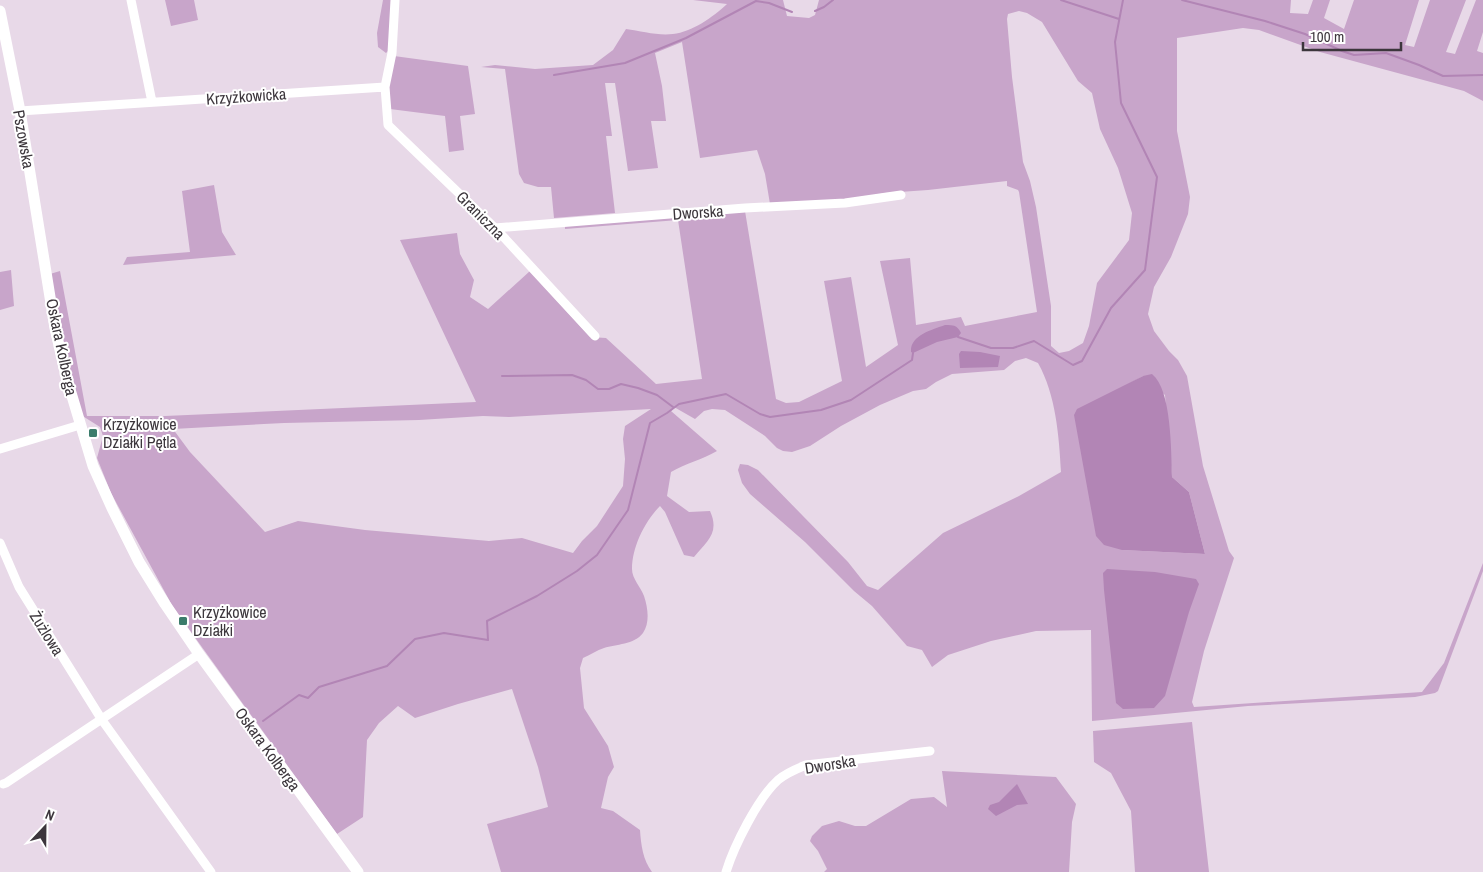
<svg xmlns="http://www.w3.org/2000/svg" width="1483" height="872" font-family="'Archivo Narrow',sans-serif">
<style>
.green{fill:#c8a5ca;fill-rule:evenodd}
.water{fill:#b285b5}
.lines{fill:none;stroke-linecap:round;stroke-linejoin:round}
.stream{stroke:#b285b5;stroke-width:2}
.minor{stroke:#fff;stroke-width:9}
.major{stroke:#fff;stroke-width:11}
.poi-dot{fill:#3b7c6b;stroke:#fff;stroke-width:2}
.labels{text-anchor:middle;stroke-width:4;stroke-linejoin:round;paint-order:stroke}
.street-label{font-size:16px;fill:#3c363c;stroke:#fff}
.poi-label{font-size:16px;fill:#3c363c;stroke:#fff;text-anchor:start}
</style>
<rect width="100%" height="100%" fill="#e8d9e8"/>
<path class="green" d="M 165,0 L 194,0 L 198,20 L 171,26 Z
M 383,0 L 393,0 L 388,51 L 386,53 L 378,47 L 377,33 Z
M 693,0 L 783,0 L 787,16 L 809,18 L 815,15 L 819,0 L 1291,0 L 1290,13 L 1308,14 L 1313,0 L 1330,0 L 1324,18 L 1344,29 L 1354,0 L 1419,0 L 1405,45 L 1414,47 L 1430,0 L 1466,0 L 1446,52 L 1455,54 L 1476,0 L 1483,0 L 1483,32 L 1477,51 L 1483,53 L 1483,101 L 1464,91 L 1320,52 L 1259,30 L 1243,28 L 1177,38 L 1177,131 L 1190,197 L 1188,214 L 1171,257 L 1154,287 L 1148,314 L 1154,331 L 1169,351 L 1178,360 L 1187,376 L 1203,466 L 1229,551 L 1234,558 L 1204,651 L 1192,702 L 1194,707 L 1422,692 L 1444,663 L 1483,563 L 1483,571 L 1438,691 L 1435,693 L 1415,697 L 1248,706 L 1092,721 L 1091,630 L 1036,631 L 991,641 L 948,655 L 932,667 L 922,650 L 907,646 L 872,606 L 854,591 L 805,542 L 750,494 L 742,483 L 738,470 L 740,464 L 748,465 L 758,470 L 848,562 L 867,586 L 878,590 L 943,533 L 1019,496 L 1061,472 C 1059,436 1056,395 1038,363 L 1026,358 L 1015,361 L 1004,370 L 952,374 L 936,382 L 926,389 L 913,391 L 880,405 L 841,426 L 810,446 L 792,452 L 783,451 L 777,448 L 765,436 L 725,410 L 712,409 L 704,411 L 695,419 L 674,407 L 671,411 L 717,451 C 702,460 686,463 671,472 L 667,496 L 689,512 L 710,511 C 720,533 707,541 694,557 L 684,555 L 665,512 L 660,506 C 645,521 632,547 632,569 C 632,579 641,587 644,596 C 648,608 650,623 643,633 C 634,645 616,644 604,648 C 597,650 590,655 583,658 L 580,668 L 584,708 L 608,746 L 614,767 L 608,777 L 601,808 L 613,811 L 640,830 C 641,845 643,860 652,872 L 501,872 L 487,824 L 548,807 L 538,767 L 512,689 L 458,704 L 415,718 L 398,706 L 379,723 L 367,740 L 363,817 L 337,834 L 173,607 L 111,493 L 97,458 L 103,436 L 100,427 L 81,415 L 59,329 L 50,274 L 60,271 L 87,416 L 165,416 L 476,402 L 400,240 L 457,233 L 460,254 L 474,280 L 470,297 L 488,309 L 530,271 L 590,337 L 606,338 L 656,384 L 702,379 L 678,220 L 565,229 L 565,224 L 745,211 L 776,399 L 786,403 L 799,402 L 842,381 L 824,281 L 851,277 L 866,367 L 898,345 L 880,261 L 910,258 L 916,325 L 961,317 L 965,326 L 1037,312 L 1019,192 L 1018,190 L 1007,186 L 1007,181 L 928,190 L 885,193 L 854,199 L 770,204 L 765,174 L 757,150 L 700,158 L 682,42 L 655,53 L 662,86 L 666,121 L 651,121 L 658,168 L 628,171 L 615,83 L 605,83 L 612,136 L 606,136 L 615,213 L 554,218 L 551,187 L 538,187 L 524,183 L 519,174 L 505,69 L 481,67 L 495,65 L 535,69 L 593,65 L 613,50 L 626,29 C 641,31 658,36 673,34 C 692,32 713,17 727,4 ZM 1019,11 L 1027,13 L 1042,22 L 1078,81 L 1092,93 L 1100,129 L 1118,168 L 1132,213 L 1129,240 L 1097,283 L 1089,326 L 1083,343 L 1069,351 L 1059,353 L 1051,346 L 1051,306 L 1036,207 L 1030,181 L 1023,162 L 1012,77 L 1007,19 L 1008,14 ZM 1143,376 L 1165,395 L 1172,477 L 1189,492 L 1205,554 L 1122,550 L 1123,387 ZM 651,409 L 625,426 L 623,439 L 625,459 L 623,486 L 597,526 L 582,541 L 573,553 L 522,538 L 489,541 L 365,530 L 298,521 L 265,532 L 190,452 L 173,429 L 284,423 L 419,420 L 483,416 L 509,417 Z
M 394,56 L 468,66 L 475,114 L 460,116 L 464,150 L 449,152 L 445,116 L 390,109 L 389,84 Z
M 214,185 L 222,232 L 236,255 L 123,265 L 127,257 L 190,252 L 182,191 Z
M 11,270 L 14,306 L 0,310 L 0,272 Z
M 1192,722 L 1209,872 L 1135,872 L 1131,811 L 1111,773 L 1094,762 L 1093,731 Z
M 942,771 L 1056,777 L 1076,804 L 1072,822 L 1069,872 L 824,872 L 827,869 L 818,851 L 810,841 L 812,836 L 822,826 L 839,821 L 855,826 L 866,826 L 911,799 L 934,797 L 947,807 Z"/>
<path class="water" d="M 945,325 C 954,325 957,325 961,333 L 958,337 L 937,342 L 913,353 L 911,352 C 910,335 932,330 945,325 Z
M 961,351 L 980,352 L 1000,356 L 998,367 L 960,368 L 959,354 Z
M 1152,374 C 1172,390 1171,452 1172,477 L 1189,492 L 1205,554 L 1122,550 L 1104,545 L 1096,536 L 1074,415 L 1077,409 L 1143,376 Z
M 1107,569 L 1155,572 L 1196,579 L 1199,584 L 1189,612 L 1165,696 L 1154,708 L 1123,709 L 1116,703 L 1104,590 L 1103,573 Z
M 1017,784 L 1028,804 L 1017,805 L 996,816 L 988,809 L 990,805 L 999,802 Z"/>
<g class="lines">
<path class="stream" d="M 1061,0 L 1119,19
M 1182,0 L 1265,21 L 1305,34 L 1342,51 L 1354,55 L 1386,53 L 1419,65 L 1443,76 L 1483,75
M 815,11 L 824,7 L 833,0
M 554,75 L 625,63 L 686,38 L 756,1 L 769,3 L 792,12
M 958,337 L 991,348 L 1013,348 L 1034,341 L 1073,365 L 1082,361 L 1111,308 L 1145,270 L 1157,177 L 1121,103 L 1115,42 L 1123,0
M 502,376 L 572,375 L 586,380 L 598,389 L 609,389 L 621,384 L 638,388 L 657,395 L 673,407
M 263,721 L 299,695 L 308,698 L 319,687 L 387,666 L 415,639 L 444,633 L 488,640 L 487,621 L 537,596 L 577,571 L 597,555 L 628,510 L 650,423 L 667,413 L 679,404 L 726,394 L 760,414 L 770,417 L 821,410 L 851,400 L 912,360 L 913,353"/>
<path class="minor" d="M 131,0 L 152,102
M 385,87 L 388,125 L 498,231 L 595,336
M 20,111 L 385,87 L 392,53 L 395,0
M 495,228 L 745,208 L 845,203 L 901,195
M 0,449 L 80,425
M 0,543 L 19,587 L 102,720 L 211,872
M 3,784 L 6,783 L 199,654
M 726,872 C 734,846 758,798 778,780 C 786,773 796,769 806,765 L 930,751"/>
<path class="major" d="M 0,11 L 20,111 L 55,328 L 66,376 L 93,466 L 112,508 L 139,562 L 165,604 L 199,654 L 358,872"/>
</g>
<g class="poi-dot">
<rect x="88" y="428" width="10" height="10" rx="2.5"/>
<rect x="178" y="616" width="10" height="10" rx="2.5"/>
</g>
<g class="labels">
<g class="street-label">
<text transform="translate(246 96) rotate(-4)" y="6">Krzyżkowicka</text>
<text transform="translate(24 139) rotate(80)" y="6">Pszowska</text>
<text transform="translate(698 212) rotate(-4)" y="6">Dworska</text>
<text transform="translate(481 215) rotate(45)" y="6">Graniczna</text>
<text transform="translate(62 347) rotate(78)" y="6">Oskara Kolberga</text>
<text transform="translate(47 633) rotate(58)" y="6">Żużlowa</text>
<text transform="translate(268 749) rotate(54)" y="6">Oskara Kolberga</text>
<text transform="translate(830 764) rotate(-9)" y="6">Dworska</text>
</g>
<g class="poi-label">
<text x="103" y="430">Krzyżkowice<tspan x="103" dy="18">Działki Pętla</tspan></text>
<text x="193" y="618">Krzyżkowice<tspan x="193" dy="18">Działki</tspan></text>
</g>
</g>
<g transform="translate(45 827) rotate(22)" stroke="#ffffff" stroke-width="4" paint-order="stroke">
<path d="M0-4L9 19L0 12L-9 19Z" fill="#3c363c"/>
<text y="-8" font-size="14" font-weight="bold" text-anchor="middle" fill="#3c363c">N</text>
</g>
<path d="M1303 42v8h98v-8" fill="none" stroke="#3c363c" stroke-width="2.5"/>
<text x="1310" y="42" font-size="15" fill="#3c363c" stroke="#ffffff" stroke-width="4" paint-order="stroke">100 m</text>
</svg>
